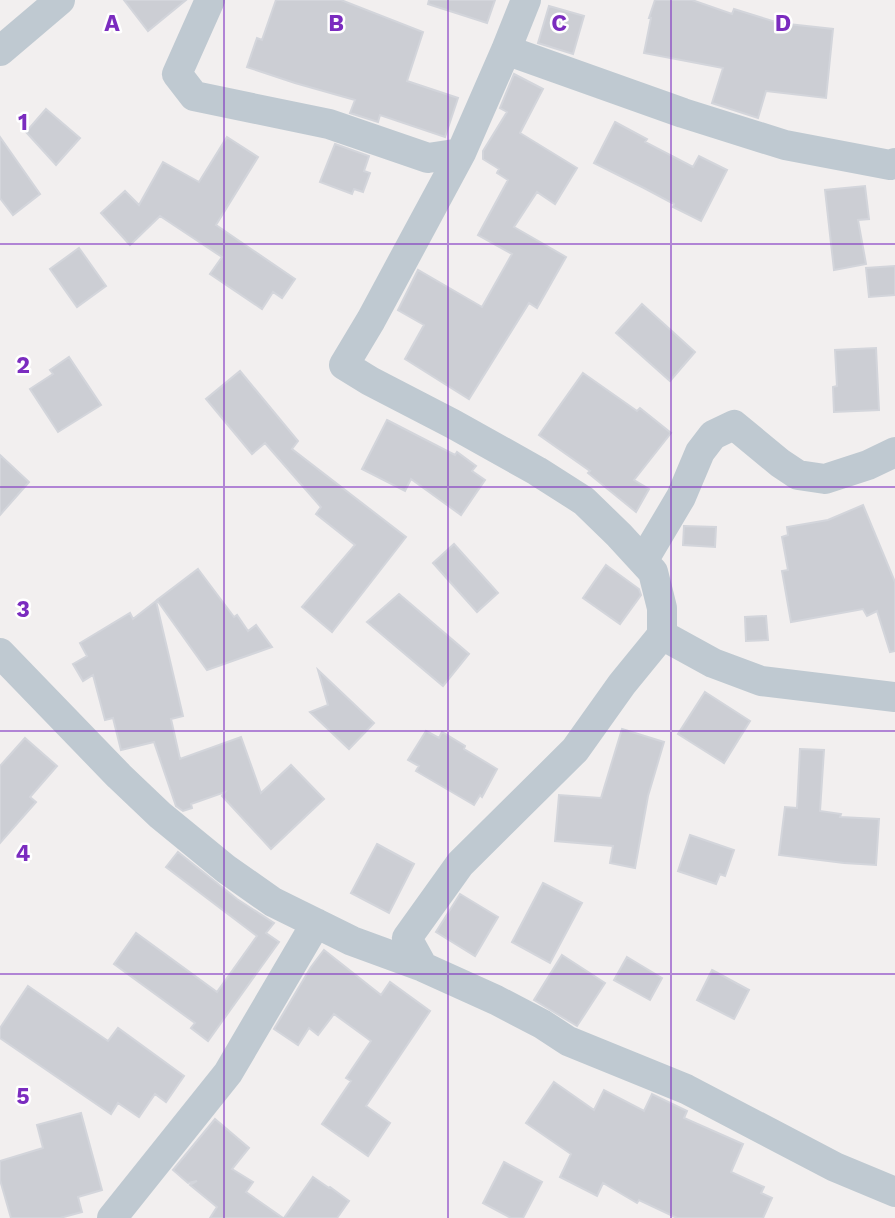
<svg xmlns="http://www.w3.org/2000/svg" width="895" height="1218" font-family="'Work Sans',sans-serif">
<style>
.building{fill:#ccced4;stroke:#d3d5db;stroke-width:2}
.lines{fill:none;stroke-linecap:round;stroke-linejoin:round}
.street{stroke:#bfc9d1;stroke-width:30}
.grid{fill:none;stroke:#7b2cbf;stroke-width:2;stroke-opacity:0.55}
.grid-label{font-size:23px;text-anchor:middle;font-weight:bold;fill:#7b2cbf;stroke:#fff;stroke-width:5;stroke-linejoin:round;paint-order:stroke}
</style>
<rect width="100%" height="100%" fill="#f2efef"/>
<path class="building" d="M 124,0 L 186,0 L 148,31 Z
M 276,0 L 341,0 L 423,32 L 407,81 L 458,98 L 445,137 L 380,115 L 378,122 L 350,113 L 355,100 L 295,83 L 247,67 L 257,38 L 262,40 Z
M 429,0 L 495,0 L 487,23 L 428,4 Z
M 655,0 L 692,0 L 732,14 L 734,9 L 779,23 L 833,29 L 826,98 L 766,91 L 758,118 L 712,103 L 723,68 L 644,53 L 651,18 L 649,18 Z
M 549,6 L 584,16 L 573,54 L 538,43 Z
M 514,74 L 543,89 L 520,133 L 577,168 L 555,204 L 537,192 L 514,227 L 566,257 L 537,308 L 529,303 L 469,399 L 405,359 L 424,325 L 398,310 L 418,270 L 482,307 L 512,254 L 478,235 L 508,180 L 497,173 L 499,169 L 483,159 L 483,151 L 507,112 L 500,108 Z
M 46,109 L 80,138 L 56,165 L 26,132 Z
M 615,122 L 647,139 L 645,142 L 693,167 L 699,156 L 727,170 L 701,221 L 673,207 L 674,204 L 644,188 L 594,163 Z
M 0,137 L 40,194 L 13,215 L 0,198 Z
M 227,137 L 258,157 L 216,225 L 295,279 L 282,298 L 273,292 L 262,309 L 210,274 L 222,257 L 160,216 L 130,245 L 101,213 L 125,191 L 139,205 L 163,162 L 199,182 Z
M 335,144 L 369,156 L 364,171 L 370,173 L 363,192 L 354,189 L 352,194 L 320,182 Z
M 865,186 L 869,219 L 858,220 L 866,264 L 834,270 L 825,190 Z
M 79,248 L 106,286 L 77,307 L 50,269 Z
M 895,266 L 895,295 L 869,297 L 866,268 Z
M 642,304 L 695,352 L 670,381 L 616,333 Z
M 876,348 L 879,410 L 834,412 L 833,387 L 837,386 L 835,350 Z
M 69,357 L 101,405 L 58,432 L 30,389 L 53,374 L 50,370 Z
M 240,371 L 298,441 L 292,449 L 406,537 L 332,632 L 302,607 L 355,545 L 316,514 L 321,507 L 265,443 L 252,454 L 206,399 Z
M 583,373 L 637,411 L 640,408 L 671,433 L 634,480 L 649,489 L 636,512 L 588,473 L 590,471 L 539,435 Z
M 387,420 L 455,455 L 457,452 L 476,466 L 472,471 L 485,480 L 461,515 L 411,479 L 405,491 L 362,469 Z
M 0,455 L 29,482 L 0,515 Z
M 863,505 L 895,582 L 895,651 L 890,652 L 877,611 L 867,616 L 863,609 L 791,622 L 782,571 L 788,570 L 782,537 L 788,535 L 787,527 L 828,520 Z
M 684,526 L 716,527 L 715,547 L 683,545 Z
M 454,544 L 498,593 L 477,612 L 433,563 Z
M 606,565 L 639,589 L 641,595 L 620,624 L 583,598 Z
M 198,569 L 234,617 L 237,615 L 248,631 L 256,625 L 272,647 L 207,670 L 157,600 Z
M 399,594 L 469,654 L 443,686 L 367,622 Z
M 156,601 L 183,716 L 171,719 L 180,759 L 241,737 L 261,793 L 291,765 L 324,799 L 271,849 L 222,796 L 225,792 L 191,804 L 192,808 L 183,811 L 176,806 L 154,742 L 121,750 L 113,718 L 105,720 L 93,675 L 83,681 L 73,664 L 87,656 L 80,643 L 130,613 L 133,619 Z
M 766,616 L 768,640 L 746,641 L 745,617 Z
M 318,670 L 374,723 L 349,749 L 310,712 L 328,705 Z
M 705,692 L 750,721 L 724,763 L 678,734 Z
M 622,729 L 664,742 L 648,796 L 635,868 L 610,863 L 613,846 L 555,841 L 559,795 L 601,798 Z
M 426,731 L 439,738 L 442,732 L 465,746 L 464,749 L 497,769 L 482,797 L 480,795 L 474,805 L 416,771 L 419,766 L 408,760 Z
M 25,738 L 57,766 L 30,797 L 36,802 L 0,843 L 0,766 Z
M 800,749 L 824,750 L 820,811 L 841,814 L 840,817 L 879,819 L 876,865 L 844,863 L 779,855 L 785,807 L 797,808 Z
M 690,835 L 734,850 L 725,876 L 720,874 L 716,884 L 678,871 Z
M 377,844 L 414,864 L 389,913 L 351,893 Z
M 178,852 L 237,899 L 274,923 L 266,933 L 279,942 L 208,1041 L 191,1028 L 195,1023 L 114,964 L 136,933 L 217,992 L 257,936 L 166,867 Z
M 543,883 L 582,903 L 550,963 L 512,942 Z
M 460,894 L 498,917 L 475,956 L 436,932 Z
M 324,950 L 381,995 L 390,982 L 430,1011 L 366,1106 L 390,1123 L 368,1156 L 322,1124 L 351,1081 L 346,1078 L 371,1041 L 334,1014 L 318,1035 L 309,1028 L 298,1045 L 274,1029 L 311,967 Z
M 562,955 L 605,983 L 577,1026 L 534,1000 Z
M 627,957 L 662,978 L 650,1000 L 614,980 Z
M 712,970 L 749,990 L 734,1019 L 697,1000 Z
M 28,986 L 108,1041 L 118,1028 L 184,1076 L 166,1102 L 155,1094 L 139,1117 L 118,1103 L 111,1114 L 0,1038 L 0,1028 Z
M 554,1082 L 594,1110 L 604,1090 L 644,1111 L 652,1094 L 687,1111 L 684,1118 L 743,1144 L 731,1172 L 764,1187 L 761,1193 L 772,1198 L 763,1218 L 677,1218 L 639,1200 L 637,1203 L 603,1183 L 597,1196 L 560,1177 L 571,1154 L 526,1123 Z
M 81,1113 L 102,1190 L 78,1197 L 82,1212 L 60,1218 L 11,1218 L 0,1180 L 0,1161 L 43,1148 L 37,1125 Z
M 215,1119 L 249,1148 L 232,1169 L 253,1182 L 246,1192 L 283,1218 L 210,1218 L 217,1207 L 190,1185 L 197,1181 L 188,1183 L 173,1170 Z
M 504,1162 L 542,1182 L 523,1218 L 511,1218 L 483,1203 Z
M 313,1177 L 329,1188 L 330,1187 L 349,1201 L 337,1218 L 284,1218 Z"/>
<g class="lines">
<path class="street" d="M 210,0 L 177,74 L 194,96 L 329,124 L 428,158 L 461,153
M 506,50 L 683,113 L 785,145 L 890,165 L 895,163
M 0,51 L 60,0
M 643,561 L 681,497 L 700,452 L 713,435 L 734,425 L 780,463 L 798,475 L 825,479 L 868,465 L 895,452
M 662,635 L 713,663 L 761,681 L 895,697
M 0,653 L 119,776 L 160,815 L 226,869 L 273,902 L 352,941 L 423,967 L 496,1000 L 542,1024 L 568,1041 L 686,1089 L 835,1167 L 895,1192
M 423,967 L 407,938 L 460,864 L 575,750 L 622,684 L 662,635 L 662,608 L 653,572 L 619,535 L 584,501 L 537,471 L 453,424 L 370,381 L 344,365 L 371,320 L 461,153 L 506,50 L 526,0
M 112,1218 L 228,1073 L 316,923"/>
</g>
<path class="grid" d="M 224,0 L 224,1218M 448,0 L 448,1218M 671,0 L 671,1218M 0,244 L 895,244M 0,487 L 895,487M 0,731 L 895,731M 0,974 L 895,974"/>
<g class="grid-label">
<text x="112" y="31">A</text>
<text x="336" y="31">B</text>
<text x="559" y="31">C</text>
<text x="783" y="31">D</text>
<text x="23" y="130">1</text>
<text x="23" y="373">2</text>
<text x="23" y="617">3</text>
<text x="23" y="861">4</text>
<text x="23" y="1104">5</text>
</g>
</svg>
